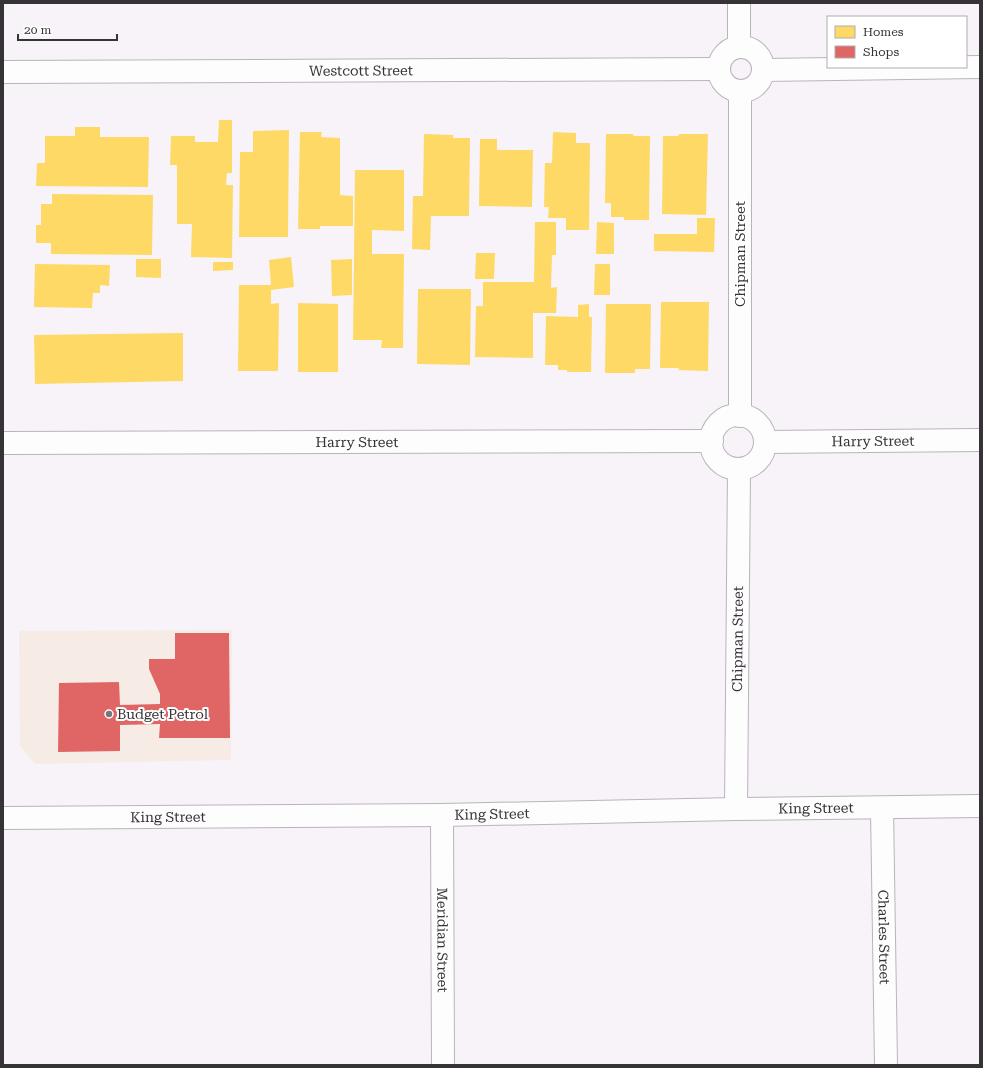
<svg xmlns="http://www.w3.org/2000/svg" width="983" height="1068" font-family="'Roboto Serif',serif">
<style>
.commercial{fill:#f7ece5}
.homes{fill:#ffd966}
.shops{fill:#e06666}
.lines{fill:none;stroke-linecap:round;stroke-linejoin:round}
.street-casing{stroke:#b8b5b9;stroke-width:24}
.street{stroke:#fefdfe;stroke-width:22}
.poi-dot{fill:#7a767b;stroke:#fff;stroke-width:1.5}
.labels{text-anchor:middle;stroke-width:4;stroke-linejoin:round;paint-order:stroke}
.street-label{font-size:14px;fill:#363337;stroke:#fff}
.poi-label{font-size:14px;fill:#363337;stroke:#fff;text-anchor:start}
</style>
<rect width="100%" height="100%" fill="#f7f3f8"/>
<path class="commercial" d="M 232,630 L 231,760 L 35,764 L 20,746 L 19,631 Z"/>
<path class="homes" d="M 219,120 L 232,120 L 232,173 L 227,173 L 226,185 L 233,185 L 232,258 L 191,257 L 192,224 L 177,224 L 177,165 L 170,165 L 171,136 L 195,136 L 195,142 L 218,142 Z
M 75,127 L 100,127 L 100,137 L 149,137 L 148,187 L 36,186 L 37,163 L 45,163 L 45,136 L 75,136 Z
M 289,130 L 288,237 L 239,237 L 240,152 L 253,152 L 253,131 Z
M 300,132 L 322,132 L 321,137 L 340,138 L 340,195 L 353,196 L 353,226 L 320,226 L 320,229 L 298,229 Z
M 553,132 L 576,133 L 576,143 L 590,143 L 589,230 L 566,230 L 566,218 L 548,218 L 549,207 L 544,207 L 545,163 L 552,163 Z
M 424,134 L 453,135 L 453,138 L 470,138 L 469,216 L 431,216 L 430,250 L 412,249 L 413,196 L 423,196 Z
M 606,134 L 634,134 L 633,136 L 650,136 L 649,220 L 624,220 L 624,217 L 611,217 L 611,203 L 605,203 Z
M 679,134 L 708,134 L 706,215 L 662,214 L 663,136 L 678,136 Z
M 480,139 L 497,139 L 497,150 L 533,150 L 532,207 L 479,206 Z
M 355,170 L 404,170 L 404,231 L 372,230 L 372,254 L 404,254 L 403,348 L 381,348 L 382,340 L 353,340 Z
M 52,194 L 153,195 L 152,255 L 51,254 L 51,243 L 36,243 L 36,225 L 41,225 L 41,204 L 52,204 Z
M 697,218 L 715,218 L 714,252 L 654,251 L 654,234 L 697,234 Z
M 535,222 L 556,222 L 556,255 L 552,255 L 551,288 L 557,287 L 556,313 L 533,313 L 533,358 L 475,357 L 476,306 L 483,306 L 483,282 L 534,282 Z
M 597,222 L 614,223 L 614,254 L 596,254 Z
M 476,253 L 495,253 L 494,279 L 475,279 Z
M 291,257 L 294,287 L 271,290 L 271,304 L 279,303 L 278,371 L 238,371 L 239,285 L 271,285 L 269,260 Z
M 136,259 L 161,259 L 161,278 L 136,277 Z
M 352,259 L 352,295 L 332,296 L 331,260 Z
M 213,262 L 233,262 L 233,270 L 213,271 Z
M 35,264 L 110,265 L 109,286 L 100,285 L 100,293 L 93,293 L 92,308 L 34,307 Z
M 595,264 L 610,264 L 610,295 L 594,295 Z
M 418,289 L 471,289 L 470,365 L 417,364 Z
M 661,302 L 709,302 L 708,371 L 678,370 L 679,368 L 660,368 Z
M 298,303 L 338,304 L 338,372 L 298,372 Z
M 589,304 L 589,317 L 592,317 L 591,372 L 567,372 L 567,370 L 558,370 L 558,365 L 545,365 L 546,316 L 578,317 L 578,305 Z
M 606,304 L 651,304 L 650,369 L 635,369 L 635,373 L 605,373 Z
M 183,333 L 183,381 L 35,384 L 34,335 Z"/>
<path class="shops" d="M 175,633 L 229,633 L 230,738 L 159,738 L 160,724 L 120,725 L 120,751 L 58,752 L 59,683 L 119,682 L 120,705 L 160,704 L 160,694 L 149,669 L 149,659 L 175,659 Z"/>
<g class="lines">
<g class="street-casing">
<g id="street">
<path d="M 739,47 L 739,3"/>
<circle cx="741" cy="69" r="22"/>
<path d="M 763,70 L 980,67"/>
<path id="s1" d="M 3,72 L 718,69"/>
<path d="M 740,92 L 740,416"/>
<circle cx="738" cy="442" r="27"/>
<path id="s2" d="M 765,442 L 980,440"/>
<path id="s3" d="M 3,443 L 712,441"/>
<path id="s4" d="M 882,808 L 886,1065"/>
<path id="s5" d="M 736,809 L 739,469"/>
<path id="s6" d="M 442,815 L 443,1065"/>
<path id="s7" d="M 3,818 L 442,815 L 736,809 L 980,806"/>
</g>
</g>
<use href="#street" class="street"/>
</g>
<circle class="poi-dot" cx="109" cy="714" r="4"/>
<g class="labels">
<g class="street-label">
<text dy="5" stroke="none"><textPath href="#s1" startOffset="358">Westcott Street</textPath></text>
<text transform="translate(740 254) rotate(-90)" y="5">Chipman Street</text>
<text dy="5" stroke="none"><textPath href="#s2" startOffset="108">Harry Street</textPath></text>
<text dy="5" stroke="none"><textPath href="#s3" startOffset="354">Harry Street</textPath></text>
<text dy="5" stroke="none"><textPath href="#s5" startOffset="170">Chipman Street</textPath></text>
<text dy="5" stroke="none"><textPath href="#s7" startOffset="813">King Street</textPath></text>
<text dy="5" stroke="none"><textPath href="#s7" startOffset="489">King Street</textPath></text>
<text dy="5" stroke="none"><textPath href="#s7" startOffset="165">King Street</textPath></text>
<text dy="5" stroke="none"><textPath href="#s4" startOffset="129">Charles Street</textPath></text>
<text dy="5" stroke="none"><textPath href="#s6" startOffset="125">Meridian Street</textPath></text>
</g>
<g class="poi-label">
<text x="117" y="719">Budget Petrol</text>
</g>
</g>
<rect width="983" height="1068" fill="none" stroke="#363337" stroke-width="8"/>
<rect x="827" y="16" width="140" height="52" fill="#ffffff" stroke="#afadaf"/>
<rect x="835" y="26" width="20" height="12" fill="#ffd966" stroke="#afadaf"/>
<text x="863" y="36" font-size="12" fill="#363337">Homes</text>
<rect x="835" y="46" width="20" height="12" fill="#e06666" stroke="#afadaf"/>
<text x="863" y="56" font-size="12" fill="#363337">Shops</text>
<path d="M18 34v6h99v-6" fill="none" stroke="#363337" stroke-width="2"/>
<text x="24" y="34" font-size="12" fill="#363337" stroke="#ffffff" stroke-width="3" paint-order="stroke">20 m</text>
</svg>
